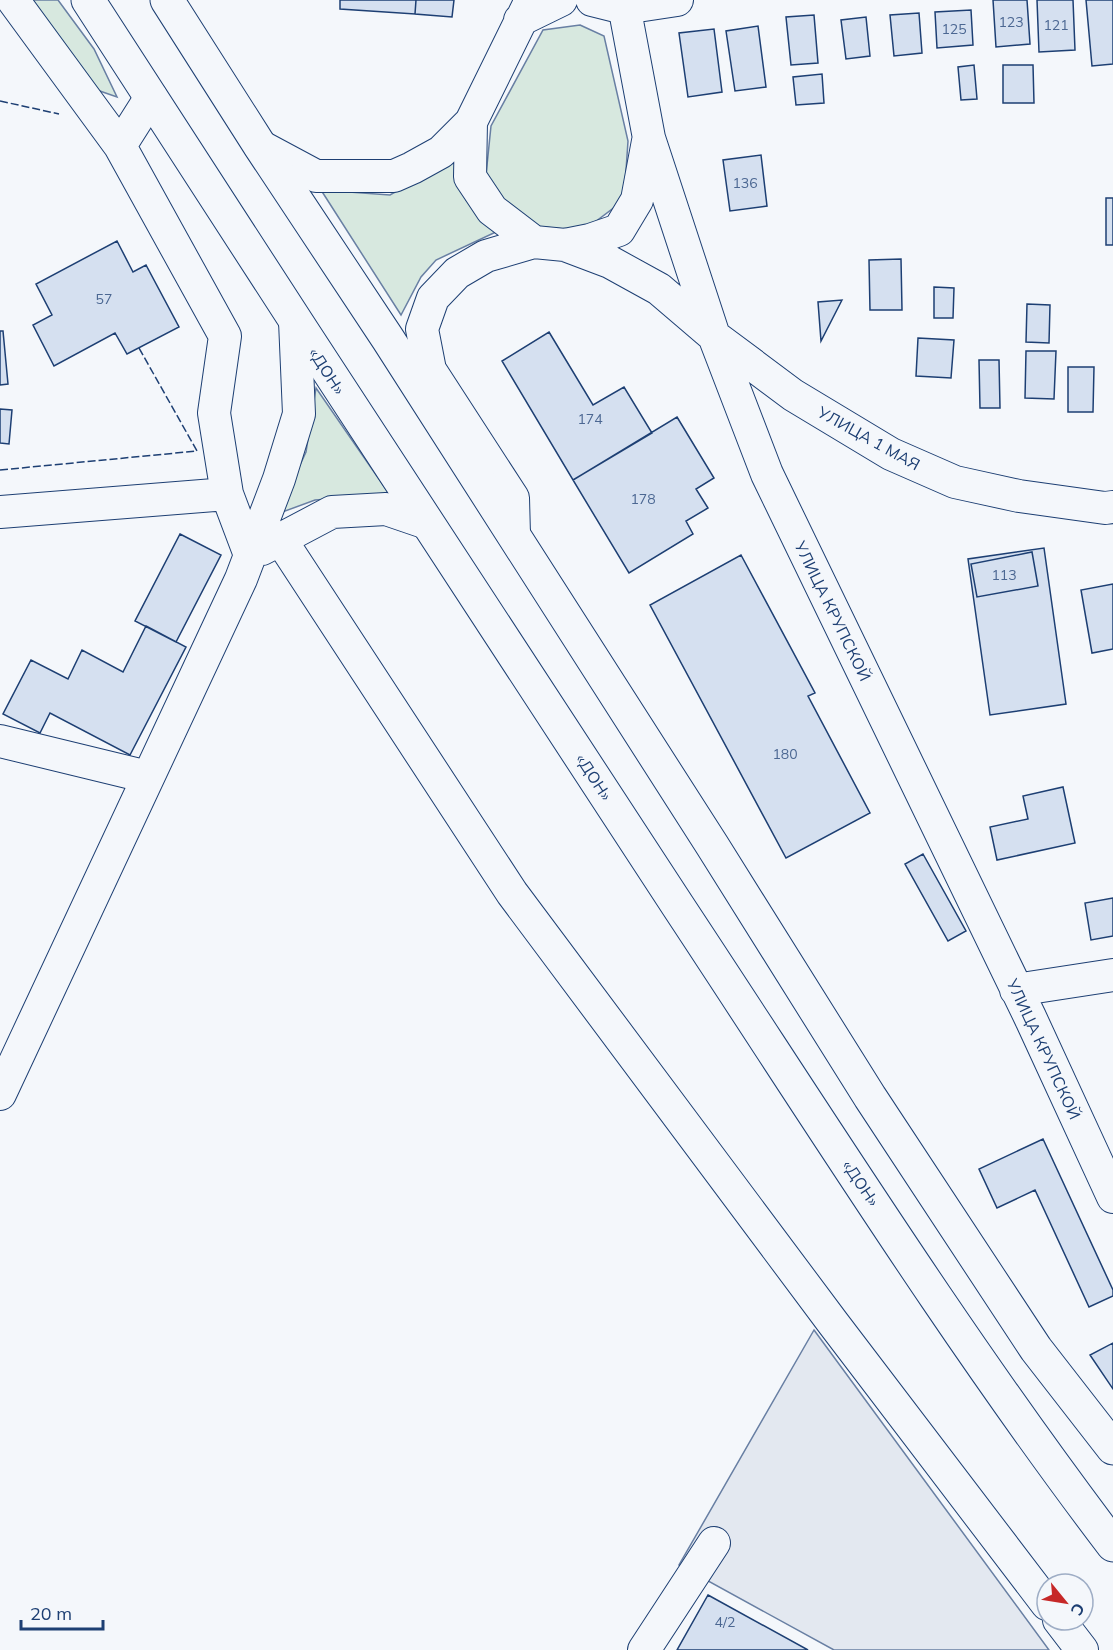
<svg xmlns="http://www.w3.org/2000/svg" width="1113" height="1650" font-family="Mulish,sans-serif">
<style>
.green{fill:#d7e8df;stroke:#687fa3;stroke-width:1.5}
.parking{fill:#e3e8f0;stroke:#687fa3;stroke-width:1.5}
.building{fill:#d5e0f0;stroke:#1d3f73;stroke-width:1.5}
.lines{fill:none;stroke-linecap:round;stroke-linejoin:round}
.minor-casing{stroke:#1d3f73;stroke-width:34}
.highway-casing{stroke:#1d3f73;stroke-width:35}
.minor{stroke:#f4f7fb;stroke-width:32}
.highway{stroke:#f4f7fb;stroke-width:33}
.fence{stroke:#1d3f73;stroke-width:1.5;stroke-dasharray:8 3;stroke-linecap:butt}
.labels{text-anchor:middle;stroke-width:4.5;stroke-linejoin:round;paint-order:stroke}
.number-label{font-size:14px;fill:#4b6792}
.street-label{font-size:16px;fill:#1d3f73;stroke:#f4f7fb}
</style>
<rect width="100%" height="100%" fill="#f4f7fb"/>
<path class="green" d="M 31,0 L 58,0 L 94,49 L 117,97 L 97,90 Z
M 580,25 L 604,36 L 628,141 L 624,200 L 583,231 L 524,225 L 485,185 L 491,126 L 543,30 Z
M 456,158 L 466,200 L 498,231 L 436,260 L 421,277 L 401,315 L 321,190 L 390,195 Z
M 316,388 L 390,495 L 315,500 L 277,514 L 306,452 Z"/>
<path class="parking" d="M 814,1330 L 1049,1650 L 834,1650 L 679,1565 Z"/>
<path class="building" d="M 340,0 L 416,0 L 415,14 L 340,9 Z
M 416,0 L 454,0 L 452,17 L 415,14 Z
M 993,0 L 1027,0 L 1030,44 L 996,47 Z
M 1037,0 L 1073,0 L 1075,50 L 1039,52 Z
M 1086,0 L 1113,0 L 1113,64 L 1092,66 Z
M 971,10 L 973,45 L 937,48 L 935,12 Z
M 919,13 L 922,53 L 894,56 L 890,15 Z
M 814,15 L 818,63 L 791,65 L 786,17 Z
M 866,17 L 870,56 L 846,59 L 841,20 Z
M 758,26 L 766,87 L 735,91 L 726,31 Z
M 714,29 L 722,92 L 688,97 L 679,33 Z
M 974,65 L 977,99 L 961,100 L 958,67 Z
M 1003,65 L 1033,65 L 1034,103 L 1003,103 Z
M 822,74 L 824,103 L 796,105 L 793,77 Z
M 761,155 L 767,206 L 730,211 L 723,160 Z
M 1106,198 L 1113,198 L 1113,245 L 1106,245 Z
M 117,241 L 133,272 L 146,265 L 179,327 L 127,354 L 115,333 L 54,366 L 33,325 L 52,315 L 36,284 Z
M 901,259 L 902,310 L 870,310 L 869,260 Z
M 934,287 L 954,288 L 953,318 L 934,318 Z
M 842,300 L 821,341 L 818,302 Z
M 1027,304 L 1050,305 L 1049,343 L 1026,342 Z
M 0,331 L 3,331 L 8,384 L 0,385 Z
M 549,332 L 593,405 L 624,387 L 652,433 L 573,480 L 502,361 Z
M 918,338 L 954,340 L 951,378 L 916,376 Z
M 1026,351 L 1056,351 L 1054,399 L 1025,398 Z
M 979,360 L 999,360 L 1000,408 L 980,408 Z
M 1068,367 L 1094,367 L 1093,412 L 1068,412 Z
M 0,409 L 12,410 L 9,444 L 0,443 Z
M 677,417 L 714,478 L 696,489 L 708,508 L 686,521 L 693,534 L 629,573 L 573,480 Z
M 180,534 L 221,555 L 176,642 L 135,621 Z
M 1044,548 L 1066,704 L 990,715 L 968,559 Z
M 1032,552 L 1038,586 L 977,597 L 971,564 Z
M 741,555 L 815,693 L 808,696 L 870,813 L 786,858 L 650,605 Z
M 1113,584 L 1113,649 L 1092,653 L 1081,590 Z
M 146,626 L 186,647 L 130,755 L 50,713 L 40,733 L 3,714 L 31,660 L 68,679 L 82,650 L 123,672 Z
M 1063,787 L 1075,843 L 997,860 L 990,827 L 1028,819 L 1023,796 Z
M 923,854 L 966,931 L 948,941 L 905,864 Z
M 1113,898 L 1113,936 L 1091,940 L 1085,903 Z
M 1043,1139 L 1113,1290 L 1113,1296 L 1089,1307 L 1035,1190 L 997,1208 L 979,1169 Z
M 1113,1343 L 1113,1389 L 1090,1355 Z
M 708,1595 L 808,1650 L 677,1650 Z"/>
<g class="lines">
<g class="minor-casing">
<path id="minor" d="M 13,0 L 120,146 L 225,336 L 214,413 L 227,494 L 250,555
M 592,0 L 624,8 L 677,0
M 623,0 L 649,138 L 714,336 L 767,474 L 1030,1017 L 1113,1197
M 520,20 L 561,0
M 471,122 L 470,177 L 492,210 L 534,242
M 120,146 L 151,97
M 260,146 L 316,176 L 394,176 L 412,168 L 441,152 L 471,122 L 531,0
M 565,245 L 590,240 L 619,230 L 637,200 L 648,141
M 0,512 L 227,494
M 514,535 L 513,498 L 430,370 L 422,329 L 433,298 L 457,273 L 486,256 L 534,242 L 565,245 L 610,262 L 659,289 L 714,336 L 793,395 L 891,454 L 955,482 L 1019,496 L 1105,508 L 1113,507
M 281,540 L 512,893 L 833,1323 L 1047,1604
M 262,549 L 332,512 L 386,509 L 427,523
M 0,741 L 148,777
M 1016,990 L 1113,975
M 0,1094 L 241,579 L 279,479 L 299,414 L 295,321
M 1059,1620 L 1082,1650
M 644,1650 L 714,1543"/>
</g>
<g class="highway-casing">
<path id="highway" d="M 88,0 C 283,303 481,605 678,906 C 820,1121 957,1340 1113,1545
M 167,0 L 260,146 L 388,339 L 712,845 L 870,1097 L 1036,1349 L 1113,1448"/>
</g>
<use href="#minor" class="minor"/>
<use href="#highway" class="highway"/>
<path class="fence" d="M 0,101 L 59,114
M 0,470 L 197,451 L 139,348"/>
</g>
<g class="labels">
<g class="number-label">
<text x="1011" y="27">123</text>
<text x="1056" y="30">121</text>
<text x="954" y="34">125</text>
<text x="745" y="188">136</text>
<text x="104" y="304">57</text>
<text x="590" y="424">174</text>
<text x="643" y="504">178</text>
<text x="1004" y="580">113</text>
<text x="785" y="759">180</text>
<text x="725" y="1627">4/2</text>
</g>
<g class="street-label">
<text transform="translate(327 371) rotate(57)" y="6">«ДОН»</text>
<text transform="translate(869 438) rotate(29)" y="6">УЛИЦА 1 МАЯ</text>
<text transform="translate(833 611) rotate(64)" y="6">УЛИЦА КРУПСКОЙ</text>
<text transform="translate(594 777) rotate(57)" y="6">«ДОН»</text>
<text transform="translate(1044 1049) rotate(65)" y="6">УЛИЦА КРУПСКОЙ</text>
<text transform="translate(861 1183) rotate(56)" y="6">«ДОН»</text>
</g>
</g>
<g transform="translate(1065 1602) rotate(120)"><circle r="28" fill="#f4f7fb" stroke="#9eadc5" stroke-width="1.5"/>
<path d="M0-4.5L10 22L0 15L-10 22Z" fill="#c62828"/>
<text y="-9" font-size="16" font-weight="bold" text-anchor="middle" fill="#1d3f73">С</text>
</g>
<path d="M21 1620v9h82v-9" fill="none" stroke="#1d3f73" stroke-width="3"/>
<text x="30" y="1620" font-size="18" fill="#1d3f73" stroke="#f4f7fb" stroke-width="4.5" paint-order="stroke">20 m</text>
</svg>
